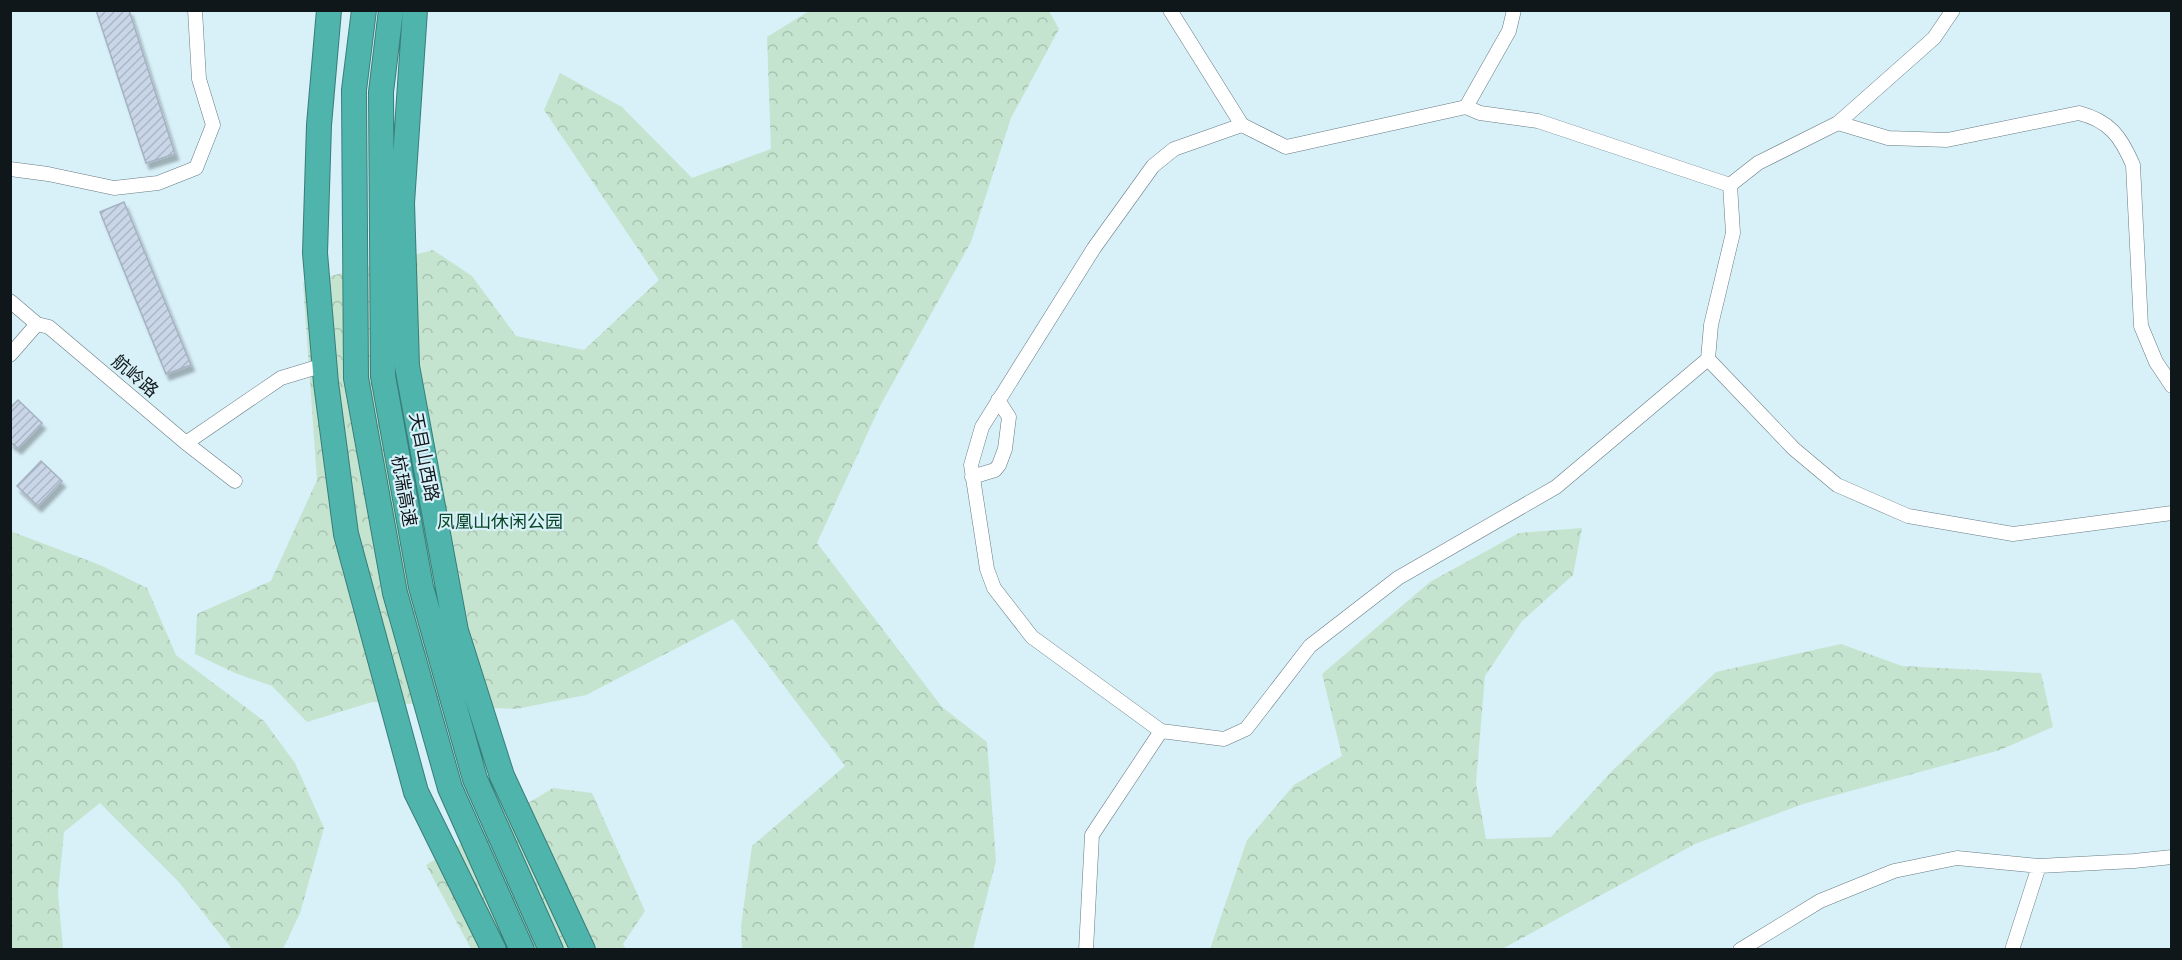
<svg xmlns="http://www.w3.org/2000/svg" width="2182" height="960" font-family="Poppins,'Noto Sans SC',sans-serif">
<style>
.forest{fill:url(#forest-crowns)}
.building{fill:url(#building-hatch);stroke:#a5b2c2;stroke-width:1.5;filter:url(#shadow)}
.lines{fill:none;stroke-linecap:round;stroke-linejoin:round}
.street-casing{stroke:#677c84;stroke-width:15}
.highway-casing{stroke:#397d79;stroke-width:26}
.street{stroke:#fff;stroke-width:14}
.highway{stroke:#4fb4ac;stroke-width:24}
.labels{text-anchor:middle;stroke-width:4.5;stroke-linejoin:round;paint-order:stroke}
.street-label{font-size:18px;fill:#0f171a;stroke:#d8f0f8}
.park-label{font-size:18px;fill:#084627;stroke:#d8f0f8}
</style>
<defs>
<pattern id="forest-crowns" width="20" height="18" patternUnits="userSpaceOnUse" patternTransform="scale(1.5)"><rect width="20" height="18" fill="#c5e4cf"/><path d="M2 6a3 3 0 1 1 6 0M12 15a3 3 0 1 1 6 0" fill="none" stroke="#a8c3b1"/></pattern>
<pattern id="building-hatch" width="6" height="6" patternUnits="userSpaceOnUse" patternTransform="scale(1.5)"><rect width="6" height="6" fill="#c9d6e7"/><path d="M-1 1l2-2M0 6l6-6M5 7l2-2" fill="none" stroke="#abb7c6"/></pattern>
<filter id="shadow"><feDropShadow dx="3.5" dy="6" stdDeviation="1.5" flood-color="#0004"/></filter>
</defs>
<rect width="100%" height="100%" fill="#d8f0f8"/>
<path class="forest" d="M 809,11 L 1049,11 L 1059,29 L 1011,118 L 971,242 L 880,406 L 817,543 L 942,707 L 987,742 L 996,861 L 973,949 L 742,949 L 741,926 L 752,846 L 845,766 L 733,619 L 586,695 L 516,709 L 372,702 L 307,722 L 272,686 L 235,673 L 195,654 L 197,614 L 271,581 L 317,480 L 303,283 L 433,250 L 472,276 L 516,336 L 584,350 L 659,280 L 544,110 L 560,73 L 622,107 L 692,178 L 771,149 L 767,37 Z
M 1582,528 L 1573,575 L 1522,621 L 1485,676 L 1476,783 L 1486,839 L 1551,837 L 1614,769 L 1716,672 L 1841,644 L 1902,666 L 2041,673 L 2053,727 L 2000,750 L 1803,804 L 1695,844 L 1502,949 L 1210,949 L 1247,840 L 1294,785 L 1342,756 L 1322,674 L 1430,582 L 1519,533 Z
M 10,531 L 100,565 L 147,588 L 176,655 L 264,721 L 295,763 L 324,828 L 300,913 L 283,949 L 232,949 L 178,881 L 100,803 L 64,832 L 58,893 L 63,949 L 11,949 Z
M 553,788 L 592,793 L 645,911 L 623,944 L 626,949 L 471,949 L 426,865 Z"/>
<path class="building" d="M 96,10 L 129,10 L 175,154 L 146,163 Z
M 124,202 L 191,365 L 166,374 L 100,212 Z
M 18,400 L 42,423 L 18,448 L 10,442 L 10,408 Z
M 41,461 L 62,481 L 38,506 L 17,486 Z"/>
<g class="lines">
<g class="street-casing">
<path id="street" d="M 1170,10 L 1242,125 L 1286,147 L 1466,107 L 1480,113 L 1538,121 L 1730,185
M 1466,107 L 1509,31 L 1514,10
M 1838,123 L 1888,138 L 1947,140 L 2079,113 C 2110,121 2121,137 2133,165 L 2141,326 L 2156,362 L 2172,386
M 1242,125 L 1174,149 L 1153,166 L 1094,248 L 982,427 L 971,465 L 987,569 L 994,588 L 1032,637 L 1161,731 L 1224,739 L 1246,729 L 1310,646 L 1398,578 L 1556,487 L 1708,359 L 1711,325 L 1733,233 L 1730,185
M 10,169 L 48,174 L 114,188 L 158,183 L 196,168 L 213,125 L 199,79 L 195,10
M 1730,185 L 1758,163 L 1838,123 L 1934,38 L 1953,10
M 10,301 L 37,324 L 49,327 L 186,443 L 235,481
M 10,355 L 37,324
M 1708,359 L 1794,449 L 1837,485 L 1908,516 L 2013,534 L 2172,513
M 186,443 L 281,378 L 324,365
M 972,477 L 995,470 L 999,465 L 1005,449 L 1009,417 L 998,400
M 1086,950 L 1092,835 L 1161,731
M 1740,950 L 1820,901 L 1894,871 L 1957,858 L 2039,866 L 2134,861 L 2172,857
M 2012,950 L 2039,866"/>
</g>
<g class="highway-casing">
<path id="highway" d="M 329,10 L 319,125 L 315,253 L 326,383 L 346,534 L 416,792 L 494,950
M 364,10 L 354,90 L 356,378 L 395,593 L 450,788 L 522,950
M 391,10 L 381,92 L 383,376 L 421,587 L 475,779 L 551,950
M 415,10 L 402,203 L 407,366 L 456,631 L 502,776 L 583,950"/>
</g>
<use href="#street" class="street"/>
<use href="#highway" class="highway"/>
</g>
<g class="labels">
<g class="street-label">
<text transform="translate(135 376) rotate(40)" y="6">航岭路</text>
<text transform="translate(424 457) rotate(79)" y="6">天目山西路</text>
<text transform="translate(404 491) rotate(80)" y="6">杭瑞高速</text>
</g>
<g class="park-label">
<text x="500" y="528">凤凰山休闲公园</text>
</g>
</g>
<rect width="2182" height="960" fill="none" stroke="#0f171a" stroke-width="24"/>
</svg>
